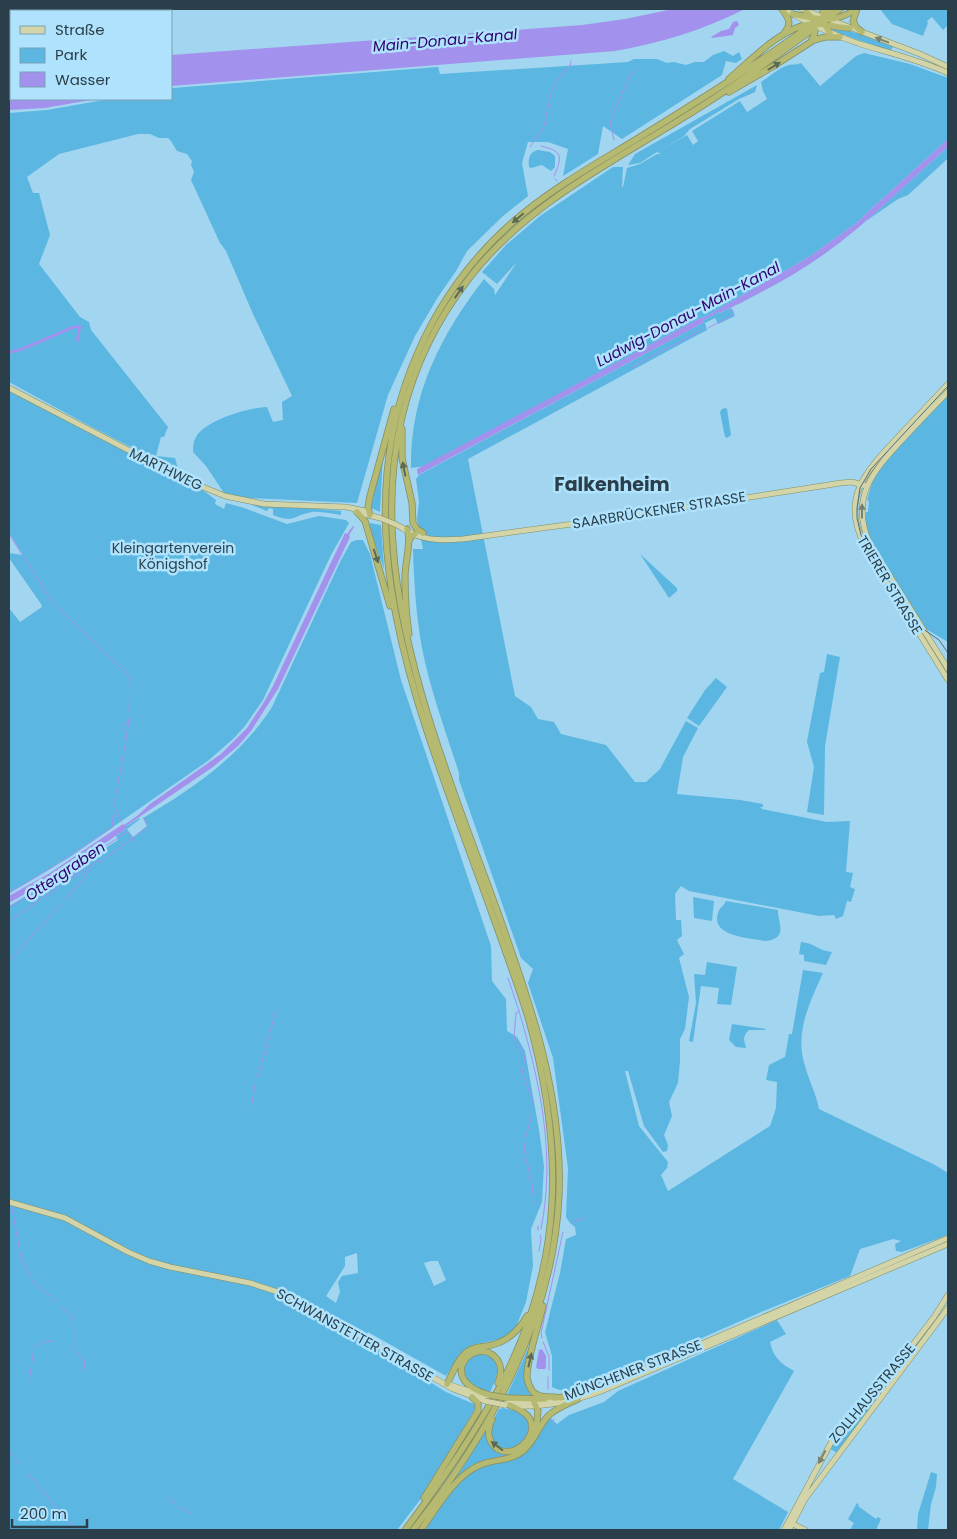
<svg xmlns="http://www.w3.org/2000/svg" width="957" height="1539" viewBox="0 0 957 1539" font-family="Poppins,sans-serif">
	<rect width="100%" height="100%" fill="#a2d5ef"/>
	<path fill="#5bb7e1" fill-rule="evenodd" d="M880 9H948V25L943 30 932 17 927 21 928 23 923 36 892 24Z
		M834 27 867 36 894 46 890 51 832 31Z
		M724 51 733 56 739 52 742 59 736 63 726 61 722 75 622 139 603 126 598 154 563 176 568 149 548 142H528L522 163 528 196 503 216 467 251 456 271 438 297 415 336 388 395 357 503 246 498 224 493 206 466 193 452C193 447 193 442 196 437 206 420 248 408 267 407L273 422 283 420 282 402 292 396 253 314 226 251 220 243 191 180 194 172 191 165 192 161 187 154 177 151 171 141 168 138H159L150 134H138L59 154 27 177 33 193H39L50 235 39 264 80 317 89 322 91 330 168 427 164 437H161L156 456 175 458 179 472 88 425 9 382V113L47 110 110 99H171V88H173L438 67 440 74 628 62 634 59H657L667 63 674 62 686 65 695 62H704L713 55Z
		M864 53 910 64 948 78V139L871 209 859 221 809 257 703 318 702 317 425 466 411 468C410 395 440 336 484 279L494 289 495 295 517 262 497 284 482 272 506 245 540 216 613 167H623L622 187H623L627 168 640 164 657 154H661L657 152 640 163 628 165 635 154 757 85 755 92 739 99 690 129 684 136 664 148 687 135 693 145 698 141 692 131 740 101 747 112 767 99 763 91 761 82C769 77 780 67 789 65 794 64 797 65 801 63L820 86 856 56Z
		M948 147V158L943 163 908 195 898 199 866 221Z
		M538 150 550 152 555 156V167L551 171 542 165 531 168 529 167C528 159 529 152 538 150Z
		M731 308 735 316 718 324 715 318 705 323 707 330 690 339 468 459 515 696 531 707 538 719 554 722 561 734 606 745 635 782H646L660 769 686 721 698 728 683 757 677 794 740 800 763 804V807H760L762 809 827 822 850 821 846 872 853 873 850 887 855 889 851 902 847 901 843 916 836 919 834 915 819 916 689 891 681 886 675 894 676 920H681L682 936 677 940 684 954 679 958 689 997 685 1029 680 1039V1061L678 1083 669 1102 672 1116 664 1135 668 1145 667 1151 663 1152 644 1126 628 1071H625L639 1126 668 1162 667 1168 661 1175 668 1191 770 1126 776 1108 777 1082 766 1080 769 1065 785 1057 789 1034H792L803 970 823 973C810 1002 794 1033 805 1066 809 1081 816 1093 819 1109L935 1165 948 1173V1235L902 1252 896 1251 895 1244 901 1241 893 1239 860 1249 850 1276 766 1310 601 1382C585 1388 568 1396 552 1387V1356L545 1332 560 1273 566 1239 576 1235 575 1227 570 1223 566 1217 568 1168 553 1058 528 983 533 969 521 958 459 780V773C446 732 430 690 422 648 416 615 414 582 413 549H423L417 519 419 502 416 479 419 475 703 323 704 320 719 312 720 313Z
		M9 389 204 491 216 500 215 504 224 509 226 503 244 508 287 524 319 516 346 520 349 523 331 555 263 700 245 726 233 739 209 760 70 857 9 893V608L20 622 42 607 41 604 9 558V553L23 555 9 533Z
		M948 394V642L926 629 869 538 865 523 866 512H868L869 501 867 500 872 483 880 467Z
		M726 408 727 409 731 435 727 438 725 437 720 412 722 409Z
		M383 453 380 512 371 508Z
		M252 503 341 511V515C332 514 321 511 312 512 293 515 295 524 273 515V509L269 508 267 511 252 505Z
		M370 523 381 525 384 569 369 526Z
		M357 540H363L370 554 401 680 491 946 492 981 506 999 507 1031 517 1037 525 1051 539 1130 544 1166 542 1202 531 1229 533 1266 526 1302 516 1327 511 1334 501 1339 472 1345 460 1354 446 1376 368 1332 364 1341 446 1392 476 1405 475 1409 423 1496 397 1530H9V906L78 866 118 840 116 836 126 829 125 827 139 818 140 819 127 829 133 837 147 826 143 818C192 789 241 756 272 707L341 560 351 542ZM357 1253 358 1273 342 1276 338 1282 340 1292 336 1303 326 1296 345 1266V1257ZM431 1261H438L446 1280 434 1286 424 1263Z
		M640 554 677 588V591L669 598Z
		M827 654 840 657 825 746 824 815 807 812 814 767 807 742 808 736 820 673 824 672Z
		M716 678 727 687 699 726 687 718 705 690Z
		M693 897 714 901 712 921 694 918Z
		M726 901 778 910C777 922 790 938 765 941 751 938 710 937 718 913 719 908 724 906 726 901Z
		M801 942C814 943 819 951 832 952L826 965 804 961V955L799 954Z
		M707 962 737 967 731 1005 717 1004 719 988 701 986 693 1042 689 1041 696 1003 694 974 705 975Z
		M732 1024 766 1029 765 1030H749C742 1037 744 1040 746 1048L736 1047 729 1040Z
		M777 1320 786 1334 770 1342C773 1357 781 1364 794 1371L733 1479 788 1512 779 1530H423L455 1486 466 1475 480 1466 516 1457 549 1417 557 1424 569 1415 604 1402 618 1391Z
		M925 1332 926 1334 837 1453 829 1448 832 1440Z
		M532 1340 525 1373 537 1396 507 1395Z
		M475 1354C503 1354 500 1373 490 1392 475 1388 462 1382 465 1364Z
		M503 1408C513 1410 525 1412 528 1423 537 1455 469 1463 499 1409Z
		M486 1430 491 1446 514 1453 472 1465 455 1479Z
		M931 1472 937 1474 936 1487 931 1504 928 1530H917L918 1514Z
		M857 1503 859 1505 858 1506 876 1519 878 1517 881 1519 876 1530H850L854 1523 848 1519Z"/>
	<path fill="#a292ee" d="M673 9H745C703 30 661 43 615 51L171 86V55L582 25 625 19Z
		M737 21 739 25 735 28 733 35 712 38 711 37 721 31 729 29 733 22Z
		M9 76H11V99H96L45 108 9 110Z
		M948 139V147C907 183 868 223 823 255 792 277 755 296 720 313L719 312 704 320 703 323 418 475 417 469 702 317 703 318 809 257 859 221 871 209Z
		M80 325 81 326 79 342 76 340 78 329 75 328 24 350 9 354V351L21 348 72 326Z
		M353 526 354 527 349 535 350 537 278 689 251 731 238 746 213 767 126 826V829L53 878 9 903V896L50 873 123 824 124 825 137 816 150 804 221 754 247 728 264 702 273 686 334 556 345 533 347 534Z
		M542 1349 546 1356V1367L545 1369H538L536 1367 539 1350Z"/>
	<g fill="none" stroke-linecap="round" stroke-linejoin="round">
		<path stroke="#a292ee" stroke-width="1" d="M614 140 610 122 629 77 636 68
			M541 146C564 151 562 158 554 176
			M530 147 544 126 552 89 561 75 570 67 571 61
			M555 179 557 181
			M708 328 734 314 732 309
			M631 368 701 330
			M9 534 53 603 130 677 129 712
			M127 735 129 719
			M121 822 115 807V799L127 735 123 727 129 719 130 716
			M127 832 134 842
			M59 882 76 874
			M9 893 48 870 113 827 112 818 116 813
			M65 900 83 880 90 869
			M9 907 55 880 127 832
			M9 921 97 861 100 862 148 827 144 818
			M9 961 62 903
			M508 978 519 1011 516 1013 514 1038 525 1058 522 1073 532 1098 531 1119 526 1136 524 1150 532 1184 534 1204
			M519 1011C540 1082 556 1155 541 1229
			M258 1077 276 1010
			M251 1108 255 1085
			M12 1208 21 1258 32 1280 49 1296
			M573 1222 584 1218
			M538 1230V1226
			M539 1251 541 1239 540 1235
			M52 1299 55 1301
			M61 1306 73 1318 74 1337
			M542 1338 541 1333 563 1232
			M74 1341 73 1349 84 1360 85 1370
			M45 1342 53 1341
			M543 1342 549 1356V1370
			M41 1343 44 1342
			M35 1347 39 1344
			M548 1377V1389
			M29 1383 34 1347
			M552 1422 554 1419
			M9 1451 14 1456
			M15 1459 19 1463
			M28 1474 71 1525 78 1530
			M167 1497 175 1504
			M180 1507 191 1514"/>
		<g stroke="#858e62" stroke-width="6">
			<path id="major" d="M783 9C808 23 833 35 860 44 890 53 920 60 948 73
				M802 9 920 54 948 67
				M948 384C931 402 915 419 898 437 865 472 839 499 866 548L948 680
				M9 388 159 466 198 485 225 496 264 504 346 507 365 511 370 515
				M948 392C933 407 918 423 903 439 873 471 849 498 870 544L948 669
				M356 512 380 518
				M395 524C401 527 407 531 413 534 429 541 446 540 463 539L609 519 841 483 852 482 866 486
				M9 1202 65 1218 128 1252 149 1261 170 1267 250 1283 284 1294 318 1311 453 1389 485 1401
				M450 1385 488 1397
				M568 1397 622 1378 948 1238
				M506 1401 529 1402 558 1399
				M513 1406C543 1408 571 1402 599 1392L948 1244
				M791 1523 805 1530
				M784 1530 833 1439 878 1390 934 1317 948 1295
				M789 1530 805 1499 948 1308"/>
		</g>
		<g stroke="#858e62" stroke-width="7">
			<path id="highway" d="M782 9C787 17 793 22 785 32
				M823 9V22L830 33
				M857 9 853 21 856 27 862 32
				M806 11C815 20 819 29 811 41
				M792 14C820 19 830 25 857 9
				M826 14 832 9
				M830 16 840 9
				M729 79C751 60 783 26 812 24 825 23 837 28 850 28
				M729 92 772 67 814 40 825 37H840
				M402 429V458L412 503 413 523 417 529 423 533
				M357 512 365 521 390 606
				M370 515 368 507 370 496 394 409
				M407 529C412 540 405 563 405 576 405 596 406 615 409 634
				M409 541 411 537 415 534
				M543 1306C539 1324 526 1362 527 1378 528 1383 530 1388 533 1392 540 1398 548 1397 555 1397
				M447 1384C453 1373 457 1359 468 1351 474 1347 481 1347 487 1346 506 1343 518 1332 527 1316
				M489 1395C434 1379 474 1336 495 1357 503 1365 501 1374 498 1383
				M507 1398 545 1399
				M554 1398 572 1396
				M534 1402 538 1411 536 1431
				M492 1419C488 1427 487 1434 491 1442 508 1470 550 1430 523 1412 519 1409 514 1407 509 1405
				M424 1498 478 1411V1403L472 1397
				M405 1530C439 1485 472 1438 499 1388 564 1266 565 1148 528 1017 505 946 478 876 453 806 402 665 354 516 411 369 433 312 468 261 514 221 551 189 594 165 635 140 694 104 752 68 808 27
				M413 1530C489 1434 553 1321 559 1196 563 1097 531 1005 498 913 424 709 316 474 470 277 524 208 601 168 673 124 721 95 767 63 812 30
				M421 1530C436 1509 455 1475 480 1465 494 1459 511 1461 523 1451 535 1441 538 1427 548 1416 556 1408 568 1404 578 1399"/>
		</g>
		<use href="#major" stroke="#d3d5a9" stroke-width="5"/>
		<use href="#highway" stroke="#b6b970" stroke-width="5.5"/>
		<path stroke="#4f6d7c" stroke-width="1" d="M948 386 871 469 860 488 857 508V518L861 535 878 564 916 624 939 640 948 653"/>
		<g stroke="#858e62" stroke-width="6" stroke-linecap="butt">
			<path id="major-bridge" d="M380 518 395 524
				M485 1401 505 1405"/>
		</g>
		<g stroke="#858e62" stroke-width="7" stroke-linecap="butt">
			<path id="highway-bridge" d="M489 1395 507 1398"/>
		</g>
		<use href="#major-bridge" stroke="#d3d5a9" stroke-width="5"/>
		<use href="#highway-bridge" stroke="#b6b970" stroke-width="5.5"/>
	</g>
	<defs><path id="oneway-solid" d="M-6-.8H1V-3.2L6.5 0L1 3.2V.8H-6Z" transform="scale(1.25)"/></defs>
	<g fill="#768274">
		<use href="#oneway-solid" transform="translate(882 40) rotate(-160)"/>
		<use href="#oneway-solid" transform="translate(862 511) rotate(-90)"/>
		<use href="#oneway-solid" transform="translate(822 1457) rotate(118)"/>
	</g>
	<g fill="#5b6a57">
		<use href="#oneway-solid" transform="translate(774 66) rotate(-32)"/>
		<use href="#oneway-solid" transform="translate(518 218) rotate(140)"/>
		<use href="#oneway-solid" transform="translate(459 292) rotate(-55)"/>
		<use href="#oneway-solid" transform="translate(404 469) rotate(-101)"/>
		<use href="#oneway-solid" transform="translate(376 556) rotate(72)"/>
		<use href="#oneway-solid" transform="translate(530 1360) rotate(-77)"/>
		<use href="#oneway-solid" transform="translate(497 1446) rotate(-143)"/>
	</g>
	<g text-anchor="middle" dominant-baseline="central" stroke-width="5" stroke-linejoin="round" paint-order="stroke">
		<g font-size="14" fill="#2a3f49" stroke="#afe2fc">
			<text transform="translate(166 469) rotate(26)">MARTHWEG</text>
			<text transform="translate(659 510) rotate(-9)">SAARBRÜCKENER STRASSE</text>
			<text transform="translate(890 585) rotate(59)">TRIERER STRASSE</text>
			<text transform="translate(355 1335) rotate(29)">SCHWANSTETTER STRASSE</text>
			<text transform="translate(633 1370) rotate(-21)">MÜNCHENER STRASSE</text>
			<text transform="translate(872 1393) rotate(-50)">ZOLLHAUSSTRASSE</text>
		</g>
		<g font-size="14" fill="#2a4451" stroke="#afe2fc">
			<text x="173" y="548">Kleingartenverein<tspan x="173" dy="16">Königshof</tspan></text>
		</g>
		<g font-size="15" font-style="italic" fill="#2f016e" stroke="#afe2fc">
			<text transform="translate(445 40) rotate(-5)">Main-Donau-Kanal</text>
			<text transform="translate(688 314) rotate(-28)">Ludwig-Donau-Main-Kanal</text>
			<text transform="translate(65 871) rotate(-34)">Ottergraben</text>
		</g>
		<g font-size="19" font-weight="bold" fill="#2a3f49" stroke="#afe2fc">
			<text x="612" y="484">Falkenheim</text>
		</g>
	</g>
	<rect width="957" height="1539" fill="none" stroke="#2a3f49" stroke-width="20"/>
	<rect x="10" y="10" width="162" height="90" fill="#afe2fc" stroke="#7aa1b4"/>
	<rect x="20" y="26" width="25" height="8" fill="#d3d5a9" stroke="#7aa1b4"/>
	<text x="55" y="35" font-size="15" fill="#2a3f49">Straße</text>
	<rect x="20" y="48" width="25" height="15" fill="#5bb7e1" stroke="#7aa1b4"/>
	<text x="55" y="60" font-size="15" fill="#2a3f49">Park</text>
	<rect x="20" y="72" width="25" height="15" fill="#a292ee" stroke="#7aa1b4"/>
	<text x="55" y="85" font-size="15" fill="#2a3f49">Wasser</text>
	<path d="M12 1519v8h75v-8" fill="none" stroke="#2a3f49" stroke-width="2.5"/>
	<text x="20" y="1519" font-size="15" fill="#2a3f49" stroke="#afe2fc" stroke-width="4" paint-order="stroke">200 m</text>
</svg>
